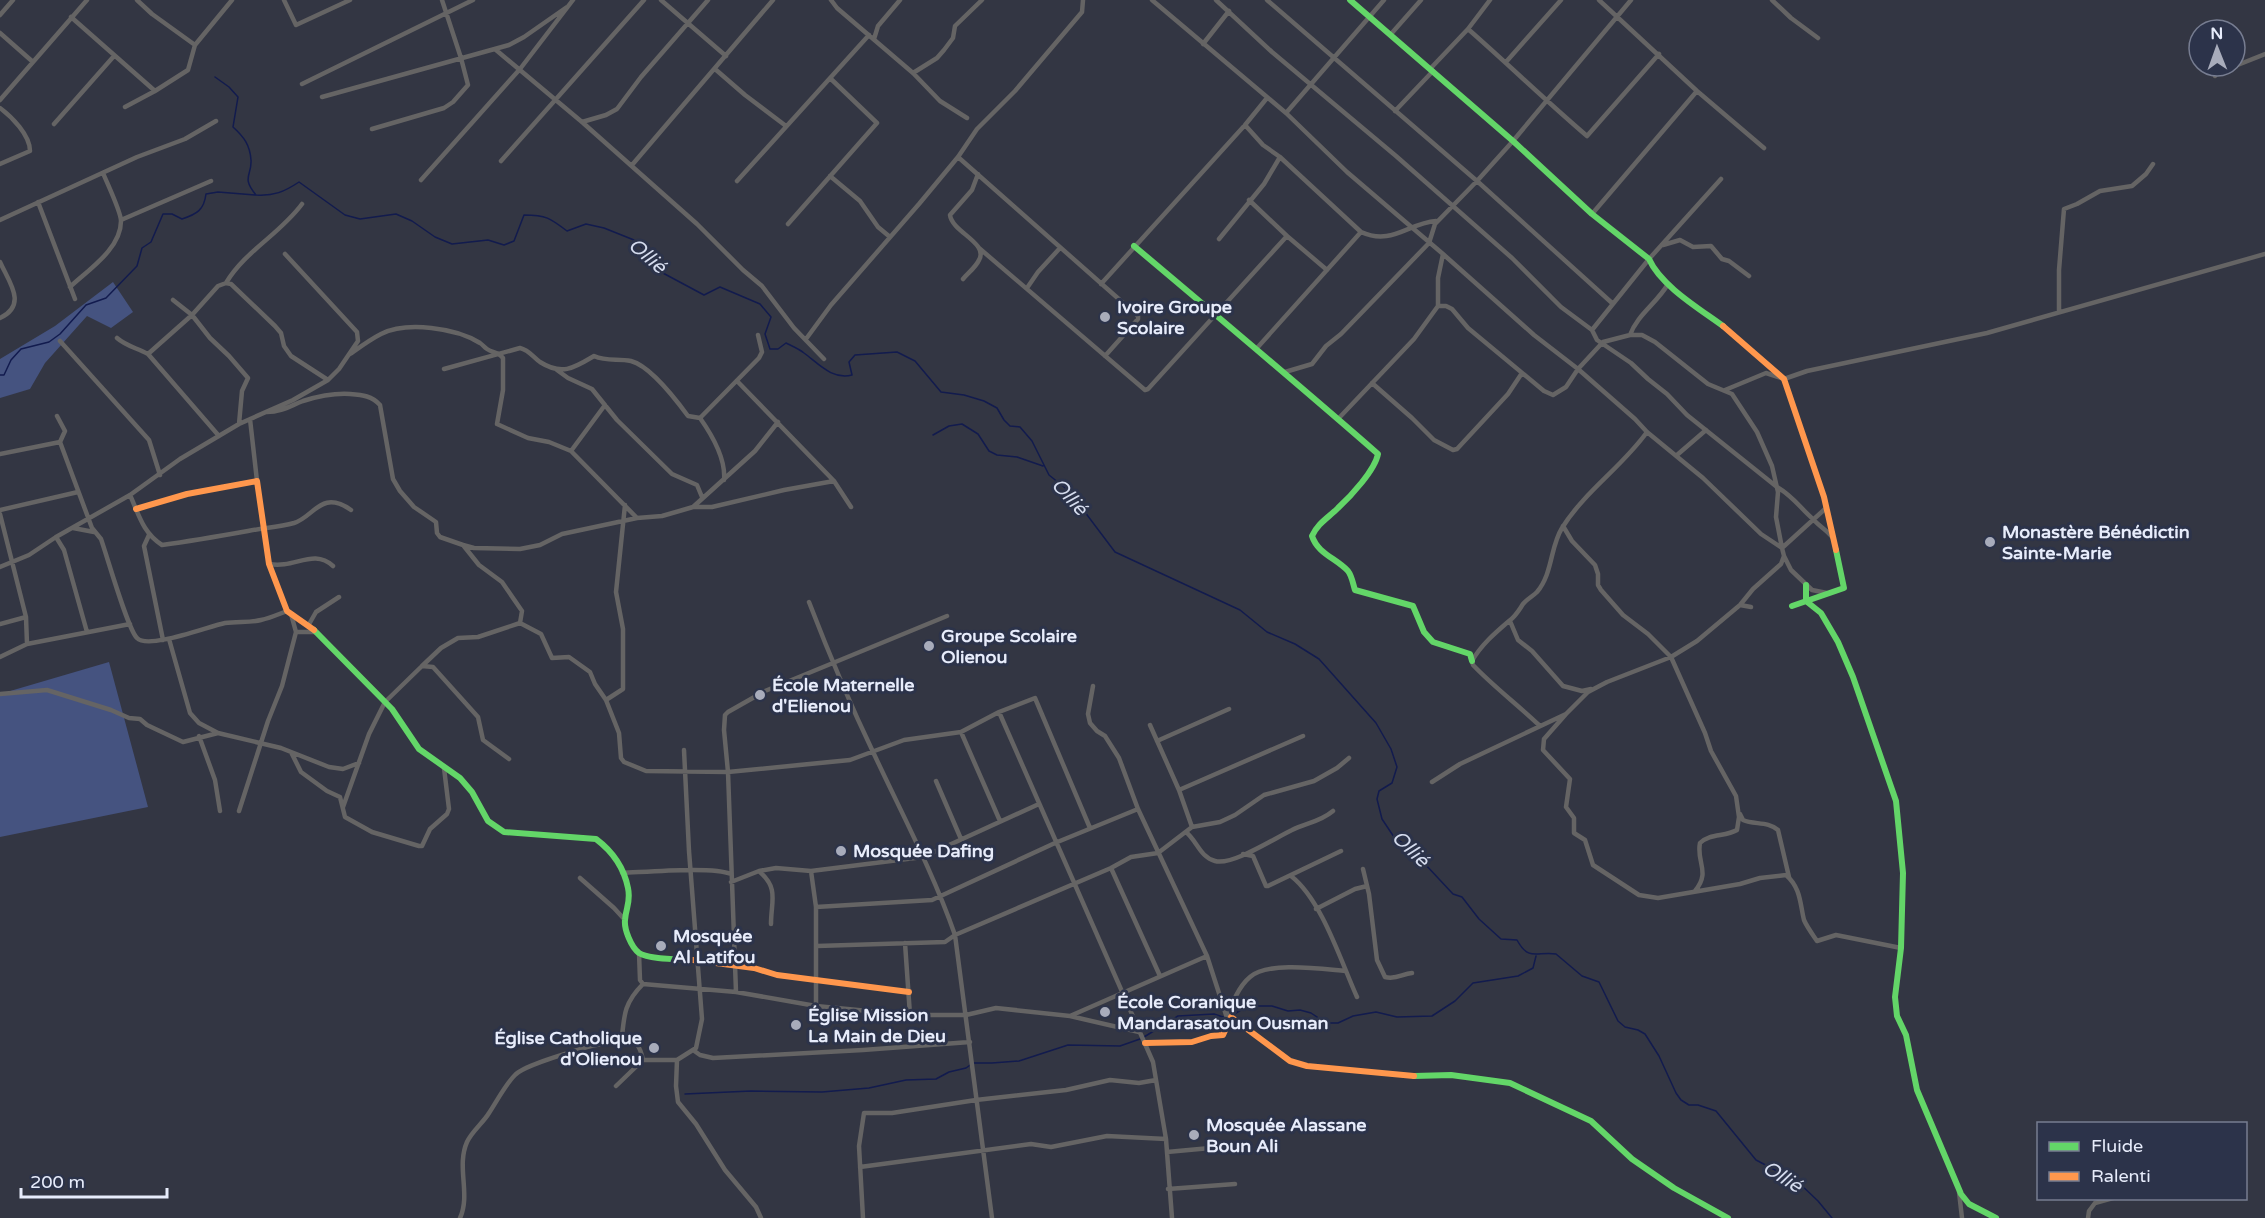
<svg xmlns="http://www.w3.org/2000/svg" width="2265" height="1218" viewBox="0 0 2265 1218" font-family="'Varela Round',sans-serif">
	<rect width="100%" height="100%" fill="#333643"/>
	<path fill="#455380" d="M113 282 133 312 111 328 87 316 45 363 30 389 0 398V359L55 326Z
		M109 662 148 807 0 837V694Z"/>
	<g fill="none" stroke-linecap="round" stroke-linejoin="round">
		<path stroke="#121b4e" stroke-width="1.5" d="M215 77 229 87 238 97 233 127C244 137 250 145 251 160 252 176 241 177 256 195 274 196 284 192 299 182L345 215 360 219 396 214 412 221 435 237 452 244 488 240 504 245 514 241 524 215C546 215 550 218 567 231L586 224 604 228 634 240 647 252 661 272 704 295 720 287 760 304 771 317 765 334 770 349H778L786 343C792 346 799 349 804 353 819 364 832 380 852 375L849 362 855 355 897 352 915 361 941 392 964 395 984 401 997 408 1004 420 1010 426 1020 427 1032 441 1049 475 1069 491 1115 552 1240 610 1267 632 1295 644 1319 659 1376 723 1391 749 1397 767 1392 783 1379 791 1377 799 1382 819 1394 837 1410 848 1453 894 1462 897 1479 919 1501 939 1517 940C1529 962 1537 951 1556 954L1582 976 1599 982 1618 1021 1625 1027 1638 1030 1645 1034 1659 1056 1676 1093 1681 1100 1689 1105H1698L1716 1111 1756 1160 1798 1182 1818 1201 1832 1218
			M0 375H4L11 360 21 349 49 342 60 334 86 305 106 298 137 266 142 248 151 242 163 214H172L182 219C197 214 204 210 206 194L218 192 255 195
			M933 435 949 426 962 424 978 434 989 451 997 455 1017 457 1043 466
			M1233 1015 1247 1006H1272L1288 1011 1300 1010 1311 1013 1326 1023H1338L1353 1016 1376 1012 1397 1017 1432 1016 1455 1001 1473 983 1518 976 1533 968 1536 956
			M1144 1037 1178 1016 1214 1014 1226 1018
			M685 1094 751 1091 822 1092 869 1088 906 1080 936 1079 949 1072 966 1068 973 1063H992L1019 1061 1068 1045 1120 1046 1140 1039"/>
		<path stroke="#656464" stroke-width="4.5" d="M137 0 152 14 195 45
			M284 0 296 25 350 0
			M661 0 726 56
			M831 0 837 8 913 73 940 101 967 118
			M1152 0 1286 113 1347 172 1443 254 1438 278V306L1414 339 1338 419
			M1216 0 1272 52 1396 156 1512 258 1561 307 1592 330 1597 340 1631 363 1648 379 1667 394 1687 415 1777 487C1794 497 1800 508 1814 520 1820 527 1827 530 1832 537
			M1267 0 1477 181 1612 303
			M1599 0 1697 91 1764 148
			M1772 0 1791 18 1818 38
			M0 15 13 0
			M71 17 155 91
			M1468 29C1508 64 1546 101 1587 136L1659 54
			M0 33 33 62
			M1391 34 1421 0
			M874 39 878 26 900 0
			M1203 44 1229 11
			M496 50 582 122 697 224 743 270 762 286 794 328 824 359
			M1506 62 1561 0
			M2235 66 2265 54
			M715 69 745 95 786 126
			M1430 69 1468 29 1490 0
			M913 73 937 58 944 50 953 38 955 26 982 0
			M2215 76 2217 72 2234 66
			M302 84 473 0
			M322 97 509 45 524 37 567 7
			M0 100 87 0
			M125 107 155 91 188 70 195 45 232 0
			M0 108C12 117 30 135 30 151L0 164
			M1395 111 1433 71
			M1286 113 1384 0
			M582 122 606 115 617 109 641 77 708 0
			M54 124 114 56
			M372 129 444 108 453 102 468 85 461 58 442 0
			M958 157 1138 316V319L1105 356
			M1280 157 1361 232C1392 246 1408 223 1436 221
			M501 161 644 0
			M632 165 773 0
			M830 176 860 201 878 227 890 237
			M421 180 520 69 573 0
			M737 181 869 35
			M1249 200 1287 236
			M38 202 75 299
			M1592 214 1697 91
			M0 220 137 157 185 139 216 121
			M121 220 211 181
			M788 224 877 123 831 79
			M1219 239 1264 184 1280 157 1263 145 1245 125
			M1663 245 1680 240 1693 247 1711 246 1722 259 1729 261 1749 276
			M979 248 1145 390 1148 389 1287 236 1327 270
			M1443 254 1534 335 1578 369 1635 419 1647 432 1703 478 1761 534 1782 548
			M0 262C9 282 28 305 0 318
			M963 279C968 273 976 267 979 260 989 243 952 232 950 215L972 190 978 174
			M226 283C245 251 280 234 302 204
			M1101 284 1245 125 1267 98
			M70 287C88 270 121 249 121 221 121 212 107 183 103 173
			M1027 288 1038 272 1060 248
			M173 300 192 315 210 338 229 356 248 378 242 391 239 424
			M1438 306H1446L1452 309 1468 328 1544 391 1553 395 1566 387 1578 369 1603 342 1630 335H1642L1655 342 1708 384 1732 394 1757 432 1772 466 1778 492 1776 517 1782 548
			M2059 312V270L2064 209 2077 204 2100 191 2132 186 2146 174 2153 164
			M1592 330 1649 259 1721 179
			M1630 335C1637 315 1657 303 1668 284
			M117 338C126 346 137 348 148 354L219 436
			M806 339 831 305 919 204 958 157 977 129 1015 91 1082 12 1083 0
			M60 341 149 440 160 475
			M1257 348 1361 232
			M148 354 192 315 218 286 226 283 231 284 275 326 281 333 284 346 291 356 328 380
			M350 354C360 347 371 339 381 334 407 321 456 328 480 343 483 345 484 347 487 349 493 353 498 352 503 358V390L497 424 528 438 549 442 571 451 637 518
			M444 369 520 348C529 350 533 357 540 362 562 376 574 368 594 356 607 362 618 358 631 361 650 366 677 401 688 416L700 418C712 435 726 459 724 480
			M557 370 568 378 592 389 617 420 672 474 697 485 702 497
			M1285 372 1312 364 1326 346 1341 334 1429 243 1435 224 1477 181 1513 141 1631 0
			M738 382 834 481 851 507
			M1372 383 1412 418 1434 440 1453 450 1457 449 1508 394 1522 373
			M1725 390 1766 373 1784 379 1807 371 1987 333 2265 254
			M267 412C281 412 290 406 303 401 319 396 334 393 350 394 363 395 372 396 380 405L393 479 400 491 414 507 436 522 437 533 440 537 463 545 479 565 502 582 522 611 520 623
			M57 416 65 431 60 442 92 528 101 539C107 556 128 630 137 638 148 650 209 626 225 623 237 621 250 623 261 620 270 618 279 614 287 611
			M700 418 759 358 762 352 758 335
			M250 419 257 481
			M571 451 605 405
			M0 454 60 442
			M1677 455 1706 430
			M130 495C139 515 143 533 162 545 191 541 220 536 248 531 263 528 279 527 294 523 314 517 321 489 351 510
			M693 507H712L784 490 834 481
			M0 510 78 492
			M0 514 26 617 27 644
			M1563 526 1572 541 1595 565 1598 574V585L1601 590 1623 615 1648 634 1671 657 1705 733 1711 751 1736 796 1739 817 1737 830C1725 837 1710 833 1700 843 1696 862 1711 872 1695 891
			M73 528 94 532
			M149 535 144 546 163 640
			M56 537 64 550 87 632
			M463 545 474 548 520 549 540 545 562 534 637 518 662 516 693 507 755 451 778 422
			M1784 556 1791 570 1812 590 1827 593
			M269 564C295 569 313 548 333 566
			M0 567 29 555 56 537 130 495 180 459 239 424 293 400 328 380 339 369 358 341 357 332 285 254
			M809 602C829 654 850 704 874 754 902 814 933 872 955 935L992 1218
			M1740 605 1751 607
			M1510 621 1518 640 1532 651 1563 686 1582 691 1591 689
			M0 624 26 617
			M308 626 316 612 339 597
			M296 632H316
			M169 639 190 713 199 723 218 733 281 748 329 767 343 769 359 763
			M0 657 27 644 130 624
			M422 666 441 648 458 638 478 637 520 623 541 634 552 658 569 657 590 672 595 684 606 700 619 733 621 758 624 762 646 771 728 772 850 760 904 740 961 732 999 712 1035 698 1090 828
			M1093 686 1088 714 1090 723 1097 731 1105 736 1119 758 1138 809 1207 956 1227 1018 1231 1017
			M0 694 47 690 111 710 129 718 140 719 147 725 183 742 218 733
			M606 700 623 689V629L616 592 625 505
			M999 712 1153 1062 1166 1139 1172 1218
			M1566 714 1544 739 1543 750 1570 779 1566 807 1574 818V833L1585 840 1593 865 1639 895 1658 898 1740 884 1760 878 1786 875C1801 888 1800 904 1804 920 1807 927 1813 935 1817 941L1836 935 1901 948
			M1150 725 1179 790 1192 827
			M1540 726C1518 705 1494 687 1473 665L1472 661C1481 645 1495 633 1509 621 1516 616 1519 610 1523 604 1527 599 1533 596 1537 592 1553 573 1550 547 1562 528 1585 491 1622 467 1647 432
			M961 732 1000 821
			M199 736 215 780 220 811
			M1157 741 1229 709
			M684 750 689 851 702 1019 696 1048 677 1060 676 1086 678 1102 696 1124 725 1170 756 1207 761 1218
			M291 752 301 772 327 791 340 797 345 817 372 832 419 846H422L430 829 447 814 449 809 444 768
			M936 781 961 839
			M1432 782 1460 764 1566 714 1588 692 1607 682 1671 657 1697 641 1740 605 1753 589 1781 564 1784 556 1782 548 1826 508
			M1179 790 1303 736
			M343 807 369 734 385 702 422 666 433 667 478 717 483 740 509 759
			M239 811 268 721 282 686 296 632 291 614
			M1740 814 1743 820C1754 825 1768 821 1778 830L1789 877
			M1186 832C1197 841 1200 857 1215 861 1232 866 1275 838 1292 830 1306 823 1320 822 1333 811
			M1243 854 1253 856 1266 886H1268L1341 851
			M1111 868 1160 976
			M1363 869 1369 894 1377 960 1385 977C1396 980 1402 974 1412 973
			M811 871 816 907V1006
			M760 872C779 889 771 901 771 924
			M622 873C646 872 713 866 731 874
			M1291 876C1322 900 1341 962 1357 997
			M580 878 614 908 625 920
			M731 882 759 871 776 868 811 871 923 857 1039 804
			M816 907 932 900 1055 843 1138 809
			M1316 909 1355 889 1367 886
			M905 943 910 1015
			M817 946 945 942 955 935 1111 868 1131 857 1158 853 1192 827 1220 822 1235 815 1264 795 1314 781 1337 768 1349 758
			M639 953 640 980 643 984
			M736 992 728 772 724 730 725 715 728 712 765 691 947 616
			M1070 1016 1207 956
			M1227 1018C1232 1004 1238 987 1250 977 1268 961 1322 969 1345 971
			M622 1035C636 1041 640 1045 643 1060
			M693 1050 700 1055 713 1058 863 1050 970 1042
			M616 1086 643 1060H677
			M1167 1152 1232 1146
			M860 1167 1031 1144 1051 1147 1107 1136 1166 1139
			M1168 1189 1235 1184
			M1959 1192 1962 1218
			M460 1218C471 1194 456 1167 467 1142 472 1131 483 1123 489 1113 497 1101 505 1085 515 1075 524 1065 572 1052 587 1047 599 1044 610 1044 622 1037 624 1014 625 1002 643 984L736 992 816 1006 910 1015H966L996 1008 1070 1016 1139 1032
			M863 1218 859 1146 864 1113H892L976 1100 1066 1090 1110 1080 1139 1083 1156 1080
			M2088 1218 2089 1211 2095 1203 2113 1198"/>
		<path stroke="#63d668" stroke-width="6" d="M1350 0 1513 141 1592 214 1649 259C1661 286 1700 309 1723 326
			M1134 246C1216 315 1298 384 1378 454 1375 470 1351 496 1338 508 1328 518 1318 523 1312 536 1318 554 1336 558 1348 571 1352 576 1353 584 1355 590L1413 606 1424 632 1433 642 1470 654 1472 661
			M1806 585V601L1821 613 1838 642 1853 677 1896 801 1903 873 1901 948 1895 997 1897 1016 1906 1035 1917 1090 1961 1194 1969 1204 1996 1218
			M1792 606 1844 588 1836 550
			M314 630 392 709 419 749 460 778 472 792 488 821 504 832 596 839C612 851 624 868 628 888 631 902 626 907 625 920 624 929 631 947 639 953 650 960 680 959 693 960
			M1414 1076 1451 1075 1510 1083 1591 1121 1632 1159 1674 1188 1728 1218"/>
		<path stroke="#ff974d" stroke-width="6" d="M1723 326 1784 379 1824 497 1836 550
			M136 509 187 494 257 481 269 564 287 611 314 630
			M693 960 754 968 777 975 909 992
			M1145 1043 1192 1042 1211 1036 1223 1035 1231 1017 1290 1061 1307 1066 1414 1076"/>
	</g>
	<g fill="#a8acbb" stroke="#2c334a" stroke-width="2">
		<circle cx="1105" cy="317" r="6"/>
		<circle cx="1990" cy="542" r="6"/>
		<circle cx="929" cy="646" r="6"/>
		<circle cx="760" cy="695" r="6"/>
		<circle cx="841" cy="851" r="6"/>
		<circle cx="661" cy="946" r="6"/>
		<circle cx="1105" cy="1012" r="6"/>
		<circle cx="796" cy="1025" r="6"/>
		<circle cx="654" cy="1048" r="6"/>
		<circle cx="1194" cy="1135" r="6"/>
	</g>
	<g text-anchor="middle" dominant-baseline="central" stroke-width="6" stroke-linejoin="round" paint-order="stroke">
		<g font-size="18" font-weight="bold" fill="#e7ecfb" stroke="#2c334a" text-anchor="start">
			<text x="1117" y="307">Ivoire Groupe<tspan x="1117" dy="21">Scolaire</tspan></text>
			<text x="2002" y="532">Monastère Bénédictin<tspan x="2002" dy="21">Sainte-Marie</tspan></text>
			<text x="941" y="636">Groupe Scolaire<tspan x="941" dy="21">Olienou</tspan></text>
			<text x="772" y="685">École Maternelle<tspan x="772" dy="21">d'Elienou</tspan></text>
			<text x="853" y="851">Mosquée Dafing</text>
			<text x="673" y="936">Mosquée<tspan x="673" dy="21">Al Latifou</tspan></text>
			<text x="1117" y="1002">École Coranique<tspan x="1117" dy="21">Mandarasatoun Ousman</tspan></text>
			<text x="808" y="1015">Église Mission<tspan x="808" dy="21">La Main de Dieu</tspan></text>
			<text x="642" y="1038" text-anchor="end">Église Catholique<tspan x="642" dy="21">d'Olienou</tspan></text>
			<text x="1206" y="1125">Mosquée Alassane<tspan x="1206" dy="21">Boun Ali</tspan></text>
		</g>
		<g font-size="20" font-style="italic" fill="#d5dcee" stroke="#2c334a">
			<text transform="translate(647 256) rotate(41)">Ollié</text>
			<text transform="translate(1069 497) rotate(47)">Ollié</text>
			<text transform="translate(1410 849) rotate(44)">Ollié</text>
			<text transform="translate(1782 1177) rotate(32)">Ollié</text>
		</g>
	</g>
	<rect x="2037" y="1122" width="210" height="78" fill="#2c334a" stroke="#777d91" stroke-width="1.5"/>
	<rect x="2049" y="1142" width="30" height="9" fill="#63d668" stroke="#777d91" stroke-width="1.5"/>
	<text x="2091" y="1152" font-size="18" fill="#e7ecfb">Fluide</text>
	<rect x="2049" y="1172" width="30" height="9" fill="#ff974d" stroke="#777d91" stroke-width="1.5"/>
	<text x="2091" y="1182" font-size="18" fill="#e7ecfb">Ralenti</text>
	<g transform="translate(2217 48) rotate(359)"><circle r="28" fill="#2c334a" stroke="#777d91" stroke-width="1.5"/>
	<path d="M0-4.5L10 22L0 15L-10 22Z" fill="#a8acbb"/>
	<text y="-9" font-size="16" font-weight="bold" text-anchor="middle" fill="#e7ecfb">N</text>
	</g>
	<path d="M21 1188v9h146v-9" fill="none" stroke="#e7ecfb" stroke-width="3"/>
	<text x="30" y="1188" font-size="18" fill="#e7ecfb" stroke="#2c334a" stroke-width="4.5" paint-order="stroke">200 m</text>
</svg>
